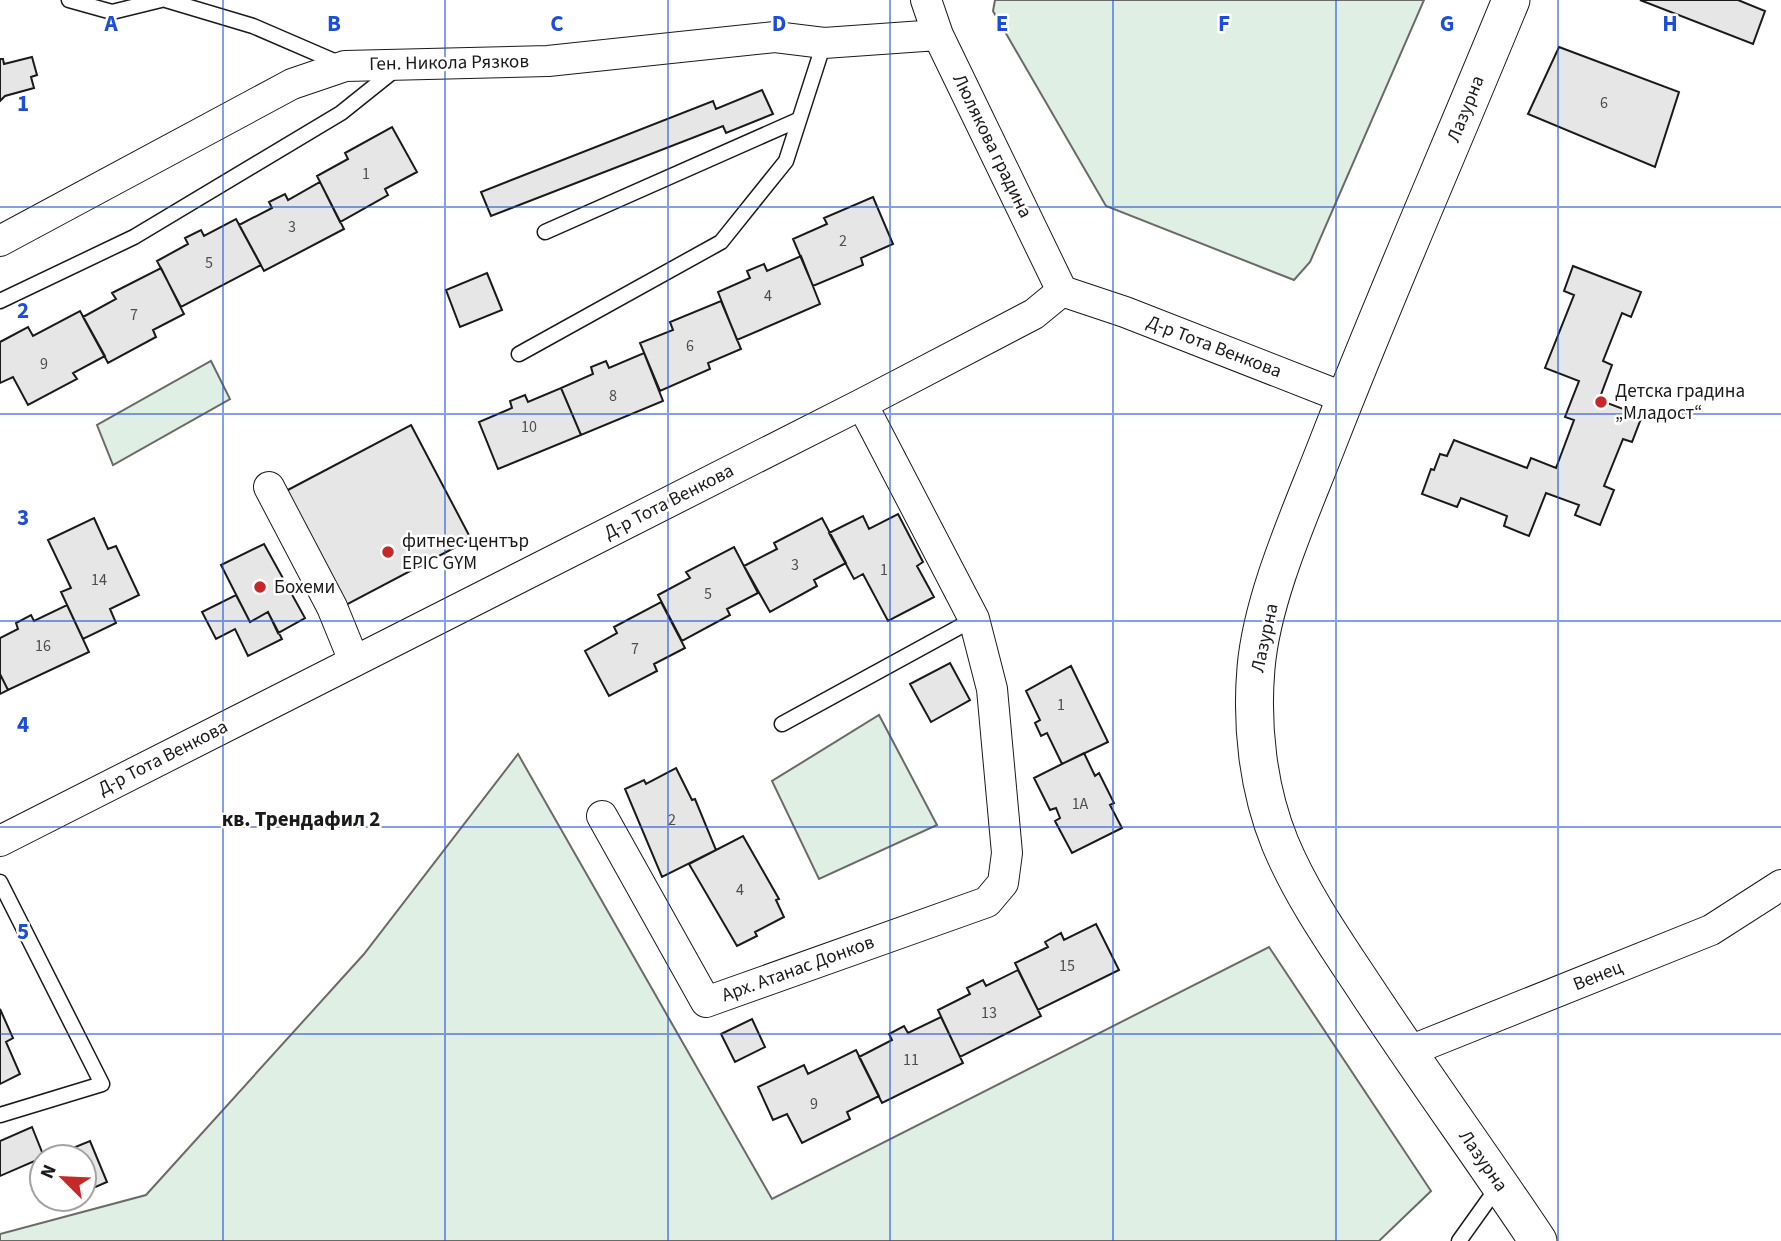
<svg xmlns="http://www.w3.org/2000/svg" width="1781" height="1241" viewBox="0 0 1781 1241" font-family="'Source Sans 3',sans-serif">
	<rect width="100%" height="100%" fill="#fff"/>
	<path fill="#e0efe3" stroke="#6a6a6a" stroke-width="2" d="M995 0H1424L1310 262 1294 280 1106 206 993 11Z
		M211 361 230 399 113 465 97 425Z
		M879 715 937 825 819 879 772 781Z
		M518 754 772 1199 1269 947 1431 1191 1379 1241H0V1234L146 1195 364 954Z"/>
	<path fill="#e6e6e6" stroke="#1a1a1a" stroke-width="2" d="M1640 0H1738L1765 11 1753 44Z
		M1559 47 1679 92 1655 167 1528 114Z
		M32 57 37 75 31 77 34 88 5 96 0 101V59H3L4 64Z
		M762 90 773 114 726 133 723 126 491 216 481 192 713 101 716 109Z
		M392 127 417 172 385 189 388 195 340 222 317 176 348 159 345 153Z
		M320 182 344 229 264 271 239 225 272 208 269 202 285 194 288 200Z
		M873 197 893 244 861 258 863 265 813 286 793 239 827 224 824 218Z
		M236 219 261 265 181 307 157 261 188 244 185 238 201 230 204 236Z
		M801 256 820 304 737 340 718 292 750 278 747 271 764 264 767 271Z
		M1573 266 1641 292 1631 317 1622 313 1603 361 1612 365 1599 400 1642 416 1632 442 1623 439 1604 486 1614 490 1600 525 1575 515 1579 505 1546 493 1529 536 1504 526 1507 516 1461 498 1457 507 1422 494 1431 469 1434 470 1440 454 1447 456 1454 440 1527 468 1531 458 1556 468 1574 420 1565 417 1579 381 1545 368 1574 295 1564 291Z
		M161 268 184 314 153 330 156 337 108 363 83 317 116 299 112 293Z
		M487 273 502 310 460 327 446 290Z
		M721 301 741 349 708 363 710 369 660 391 640 343 673 330 670 322Z
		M80 311 105 356 73 373 77 379 28 405 13 377 0 383V342L28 327 33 336Z
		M644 353 663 401 581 435 561 388 593 374 591 367 606 361 609 368Z
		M561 388 581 435 498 469 479 422 512 408 510 401 525 395 528 402Z
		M411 425 471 539 344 606 284 492Z
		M898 514 923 562 917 566 934 597 888 621 863 574 854 579 829 533 863 516 869 529Z
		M94 518 108 549 116 546 139 595 110 609 116 623 83 639 61 592 71 588 48 540Z
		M822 518 846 563 814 580 817 586 770 612 744 566 777 549 774 543Z
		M264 544 305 618 278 633 268 612 250 622 221 565Z
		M734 547 758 593 727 609 730 615 682 641 658 595 690 578 686 572Z
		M236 595 250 622 268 612 282 639 248 656 235 629 216 639 202 612Z
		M661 602 685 648 654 664 657 671 609 696 585 651 617 633 614 627Z
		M67 605 89 652 8 690 0 674V638L18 629 16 623 31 615 34 621Z
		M950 663 970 700 931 722 910 684Z
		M1071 666 1108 742 1062 764 1047 733 1041 736 1035 723 1040 720 1026 691Z
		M0 674 8 690 0 694Z
		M1084 753 1095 776 1099 773 1114 803 1110 805 1122 828 1072 853 1055 821 1060 818 1056 808 1050 810 1034 778Z
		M676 768 692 800 695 799 716 850 662 877 625 789 644 780 646 784Z
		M743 836 779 899 776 900 784 917 755 932 757 936 737 946 689 864Z
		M1096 924 1119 970 1038 1010 1015 963 1048 947 1045 942 1061 933 1064 940Z
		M1018 970 1041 1016 960 1057 938 1010 970 994 967 988 983 980 986 986Z
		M0 1009 13 1038 6 1042 20 1074 0 1084Z
		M941 1017 963 1063 882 1103 859 1057 892 1040 889 1034 904 1026 908 1033Z
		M752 1019 765 1047 735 1062 721 1034Z
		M856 1050 879 1096 847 1112 850 1119 802 1143 787 1114 773 1120 758 1087 804 1065 808 1074Z
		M32 1127 44 1157 0 1176V1141Z
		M90 1141 107 1182 84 1192V1157H59L58 1154Z"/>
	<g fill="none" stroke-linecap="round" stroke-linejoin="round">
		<g stroke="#1a1a1a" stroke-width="17">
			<path id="service" d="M69 0 112 12 161 0
				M166 0 253 26 341 64
				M545 232 798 120
				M0 301 134 237 341 113 396 69
				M519 354 721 242 786 161 824 43
				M782 724 974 619
				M0 882 102 1084 0 1115
				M1459 1241 1499 1185"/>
		</g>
		<g stroke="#1a1a1a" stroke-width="32">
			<path id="minor" d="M926 0 938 35 1062 291
				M0 241 292 84 345 66 548 61 775 37 824 43 938 35
				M1062 291 1125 312 1345 398
				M269 487 332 607 354 661
				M602 816 706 1002 987 902 1003 883 1007 853 992 689 974 619 862 404
				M0 841 862 404 1034 314 1062 291
				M1407 1052 1711 930 1781 885"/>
		</g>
		<g stroke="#1a1a1a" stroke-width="39">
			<path id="tertiary" d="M1511 0C1450 149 1385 296 1327 445 1301 512 1262 597 1256 668 1251 726 1258 789 1280 843 1302 896 1336 944 1367 991 1423 1076 1482 1157 1538 1241"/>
		</g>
		<use href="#service" stroke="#fff" stroke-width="14"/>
		<use href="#minor" stroke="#fff" stroke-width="30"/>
		<use href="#tertiary" stroke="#fff" stroke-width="37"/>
	</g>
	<path fill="none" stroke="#1d4ed8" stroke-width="2" stroke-opacity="0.55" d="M223 0V1241M445 0V1241M668 0V1241M890 0V1241M1113 0V1241M1336 0V1241M1558 0V1241M0 207H1781M0 414H1781M0 621H1781M0 827H1781M0 1034H1781"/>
	<g fill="#c62828" stroke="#fff" stroke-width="2.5">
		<circle cx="1601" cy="402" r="7"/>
		<circle cx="388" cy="552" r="7"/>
		<circle cx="260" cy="587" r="7"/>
	</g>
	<g text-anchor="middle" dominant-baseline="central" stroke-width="5" stroke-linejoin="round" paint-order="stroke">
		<g font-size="16" fill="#4d4d4d">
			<text x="1604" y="103">6</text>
			<text x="366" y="174">1</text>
			<text x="292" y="227">3</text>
			<text x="843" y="241">2</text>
			<text x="209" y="263">5</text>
			<text x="768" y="296">4</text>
			<text x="134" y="315">7</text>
			<text x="690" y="346">6</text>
			<text x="44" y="364">9</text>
			<text x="613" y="396">8</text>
			<text x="529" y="427">10</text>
			<text x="795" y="565">3</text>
			<text x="884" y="570">1</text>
			<text x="99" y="580">14</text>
			<text x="708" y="594">5</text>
			<text x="43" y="646">16</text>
			<text x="635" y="649">7</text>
			<text x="1061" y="705">1</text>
			<text x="1080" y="804">1А</text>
			<text x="672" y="820">2</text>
			<text x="740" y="890">4</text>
			<text x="1067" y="966">15</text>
			<text x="989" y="1013">13</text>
			<text x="911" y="1060">11</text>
			<text x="814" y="1104">9</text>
		</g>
		<g font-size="19" fill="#1a1a1a" stroke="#fff">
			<text transform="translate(449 63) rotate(-1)">Ген. Никола Рязков</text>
			<text transform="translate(1466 109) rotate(-68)">Лазурна</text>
			<text transform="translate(992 146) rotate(64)">Люлякова градина</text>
			<text transform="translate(1214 347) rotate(21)">Д-р Тота Венкова</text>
			<text transform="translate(669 502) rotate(-27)">Д-р Тота Венкова</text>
			<text transform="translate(1265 638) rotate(-78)">Лазурна</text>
			<text transform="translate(163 758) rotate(-27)">Д-р Тота Венкова</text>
			<text transform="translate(798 969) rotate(-20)">Арх. Атанас Донков</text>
			<text transform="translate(1598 976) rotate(-22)">Венец</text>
			<text transform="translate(1483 1161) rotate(55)">Лазурна</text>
		</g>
		<g font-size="19" fill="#1a1a1a" stroke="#fff" text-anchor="start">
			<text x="1615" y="391">Детска градина<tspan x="1615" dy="22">„Младост“</tspan></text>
			<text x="402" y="541">фитнес център<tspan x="402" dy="22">EPIC GYM</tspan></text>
			<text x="274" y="587">Бохеми</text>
		</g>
		<g font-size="21" font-weight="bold" fill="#1a1a1a" stroke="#fff">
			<text x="301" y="819">кв. Трендафил 2</text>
		</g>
	</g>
	<g font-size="23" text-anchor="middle" font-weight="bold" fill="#1d4ed8" stroke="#fff" stroke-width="5" stroke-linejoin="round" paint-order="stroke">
		<text x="111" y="31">A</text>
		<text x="334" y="31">B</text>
		<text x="557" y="31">C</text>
		<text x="779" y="31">D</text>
		<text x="1002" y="31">E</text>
		<text x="1224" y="31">F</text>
		<text x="1447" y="31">G</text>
		<text x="1670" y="31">H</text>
		<text x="23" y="111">1</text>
		<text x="23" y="318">2</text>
		<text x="23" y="525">3</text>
		<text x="23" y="732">4</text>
		<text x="23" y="939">5</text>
	</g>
	<g transform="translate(63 1178) rotate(294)"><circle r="33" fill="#ffffff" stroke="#a3a3a3" stroke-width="2"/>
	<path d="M0-5L12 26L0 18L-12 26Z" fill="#c62828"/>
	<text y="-10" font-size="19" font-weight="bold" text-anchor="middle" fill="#1a1a1a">N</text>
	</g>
</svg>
